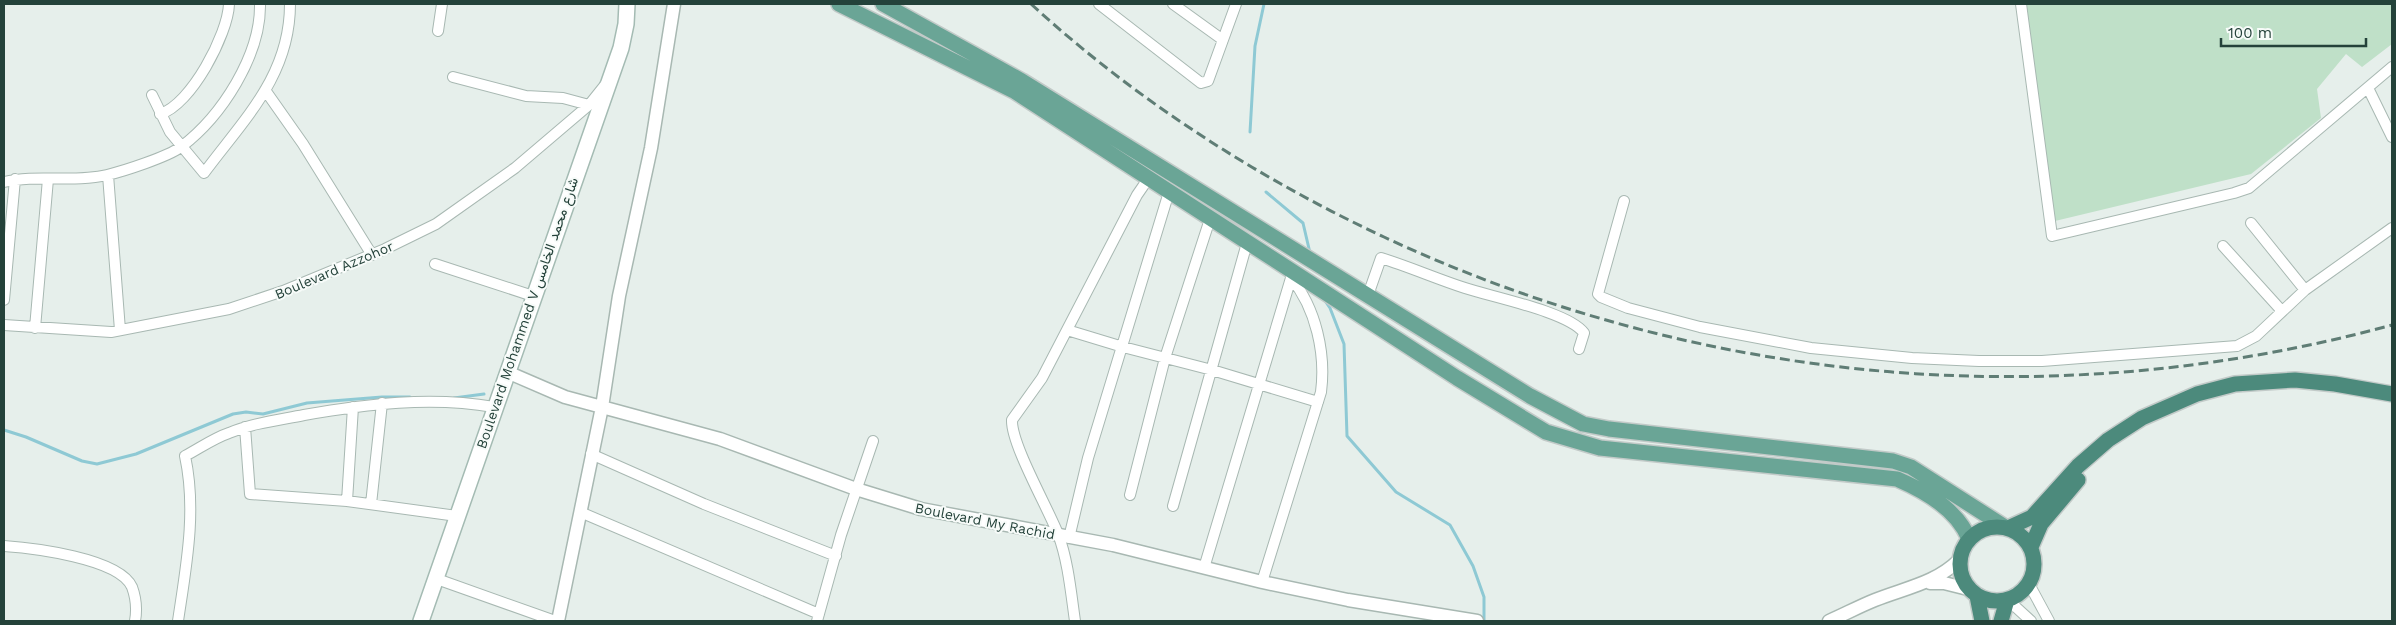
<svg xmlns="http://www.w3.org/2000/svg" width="2396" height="625" viewBox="0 0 2396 625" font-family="'Work Sans',Vazirmatn,sans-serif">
	<rect width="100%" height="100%" fill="#e6efeb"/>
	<path fill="#bfe0c8" d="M2026 4H2392V44L2362 67 2346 54 2317 89 2321 118 2251 174 2055 221Z"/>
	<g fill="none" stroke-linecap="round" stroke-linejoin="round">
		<path stroke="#8ec9d4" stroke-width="3" d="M1250 132 1255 46 1264 4
			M1266 192 1303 223 1310 253
			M1323 298 1330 308 1344 344 1347 436 1396 492 1450 525 1473 566 1484 597V621
			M454 398 484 394
			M4 430 26 437 82 461 97 464 136 454 233 414 246 412 263 414 307 403 382 397H410"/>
		<g stroke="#a8b8b2" stroke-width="12">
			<path id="minor" d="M1099 4 1201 83 1208 81 1236 4
				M1173 4 1223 40
				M2021 4 2052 236 2234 193 2249 188 2392 67
				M438 31 442 4
				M453 77 526 96 563 98 589 105
				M2368 88 2392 137
				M265 90 303 144 372 255
				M152 95 170 132 204 173C244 119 290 76 290 4
				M160 114C191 105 228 34 229 4
				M108 175 120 330
				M4 182C37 174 73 183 107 175 124 171 167 157 181 147 222 116 261 55 260 4
				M1624 201 1598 294 1601 297 1628 308 1700 327 1811 348 1912 358 1979 361H2042L2237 346 2256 336 2305 290 2392 228
				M2251 223 2305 290
				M2223 246 2281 310
				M435 264 533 296
				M1368 295 1381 258C1410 267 1437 279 1465 288 1492 297 1569 312 1584 333L1579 349
				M4 300 15 179
				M4 325 111 332 229 309 283 291 385 249 436 224 515 168 589 105 605 85
				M35 328 48 179
				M1067 330 1123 347 1212 370 1318 402
				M245 427 250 494 347 501 457 516
				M591 454 704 504 836 556
				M1130 495 1165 358 1210 219
				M347 501 353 407
				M371 504 382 403
				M1173 506 1247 243
				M580 512 819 614
				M1069 538 1088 458 1169 192
				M4 546C32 548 119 558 132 587 136 598 137 610 135 621
				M1204 568 1291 278 1293 274
				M434 578 555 621
				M1262 582 1321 392C1326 354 1316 308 1291 278
				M2029 584 2049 621
				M2008 600 2031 621
				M178 621C186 567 197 511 185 456 200 448 214 438 229 433 253 423 279 420 304 415 367 404 430 396 494 407
				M817 621 841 535 873 441
				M1075 621C1071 593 1068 560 1058 534 1048 508 1011 444 1012 420L1042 378 1137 195 1148 179"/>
		</g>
		<g stroke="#a8b8b2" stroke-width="15">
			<path id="tertiary" d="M507 372 565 397 720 439 856 489 921 509 1113 545 1262 582 1348 600 1477 621
				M1930 583H1944L1968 589
				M558 621 602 407 619 296 651 148 674 4
				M1829 621C1845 614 1860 606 1875 600 1905 588 1936 583 1959 560"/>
		</g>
		<g stroke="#a4bbb3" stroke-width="18">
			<path id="secondary" d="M421 621 621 48 626 24 627 4"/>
		</g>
		<g stroke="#c2cac8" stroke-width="18">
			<path id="primary" d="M839 4 1014 91 1457 378 1546 432 1600 448 1897 479C1925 491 1957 509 1969 539
				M883 4 1022 81 1530 396 1583 424 1609 429 1893 461 1911 467 2005 527"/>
		</g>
		<g stroke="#c2cac8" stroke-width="18">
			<path id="trunk" d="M1960 564a37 37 0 1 1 74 0a37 37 0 1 1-74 0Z
				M2008 528 2032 517 2078 466 2108 440 2142 418 2197 394 2235 384 2295 380 2335 384 2392 394
				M2031 547 2041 524 2078 480
				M1977 596 1982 621
				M2001 621 2007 600"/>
		</g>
		<use href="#minor" stroke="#fff" stroke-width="10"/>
		<use href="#tertiary" stroke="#fff" stroke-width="12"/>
		<use href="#secondary" stroke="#fff" stroke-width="15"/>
		<use href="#primary" stroke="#6aa596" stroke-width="15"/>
		<use href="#trunk" stroke="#4c8a7c" stroke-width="15"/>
		<path stroke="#5f7d75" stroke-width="3" stroke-dasharray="10 5" stroke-linecap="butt" d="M1031 4C1136 100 1256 177 1384 237 1701 385 2055 417 2392 325"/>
	</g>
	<g text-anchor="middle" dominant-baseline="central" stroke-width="4" stroke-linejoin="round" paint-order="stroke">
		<g font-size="14" fill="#24423a" stroke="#f7fbf9">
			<text transform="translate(334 270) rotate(-23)">Boulevard Azzohor</text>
			<text transform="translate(527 313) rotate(-71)">Boulevard Mohammed V شارع محمد الخامس</text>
			<text transform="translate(985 521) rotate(11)">Boulevard My Rachid</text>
		</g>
	</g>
	<rect width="2396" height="625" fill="none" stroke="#24423a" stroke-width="10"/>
	<path d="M2221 38v8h145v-8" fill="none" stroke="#24423a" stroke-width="2.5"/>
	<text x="2228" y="38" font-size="15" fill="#24423a" stroke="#f7fbf9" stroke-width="4" paint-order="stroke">100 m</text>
</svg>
